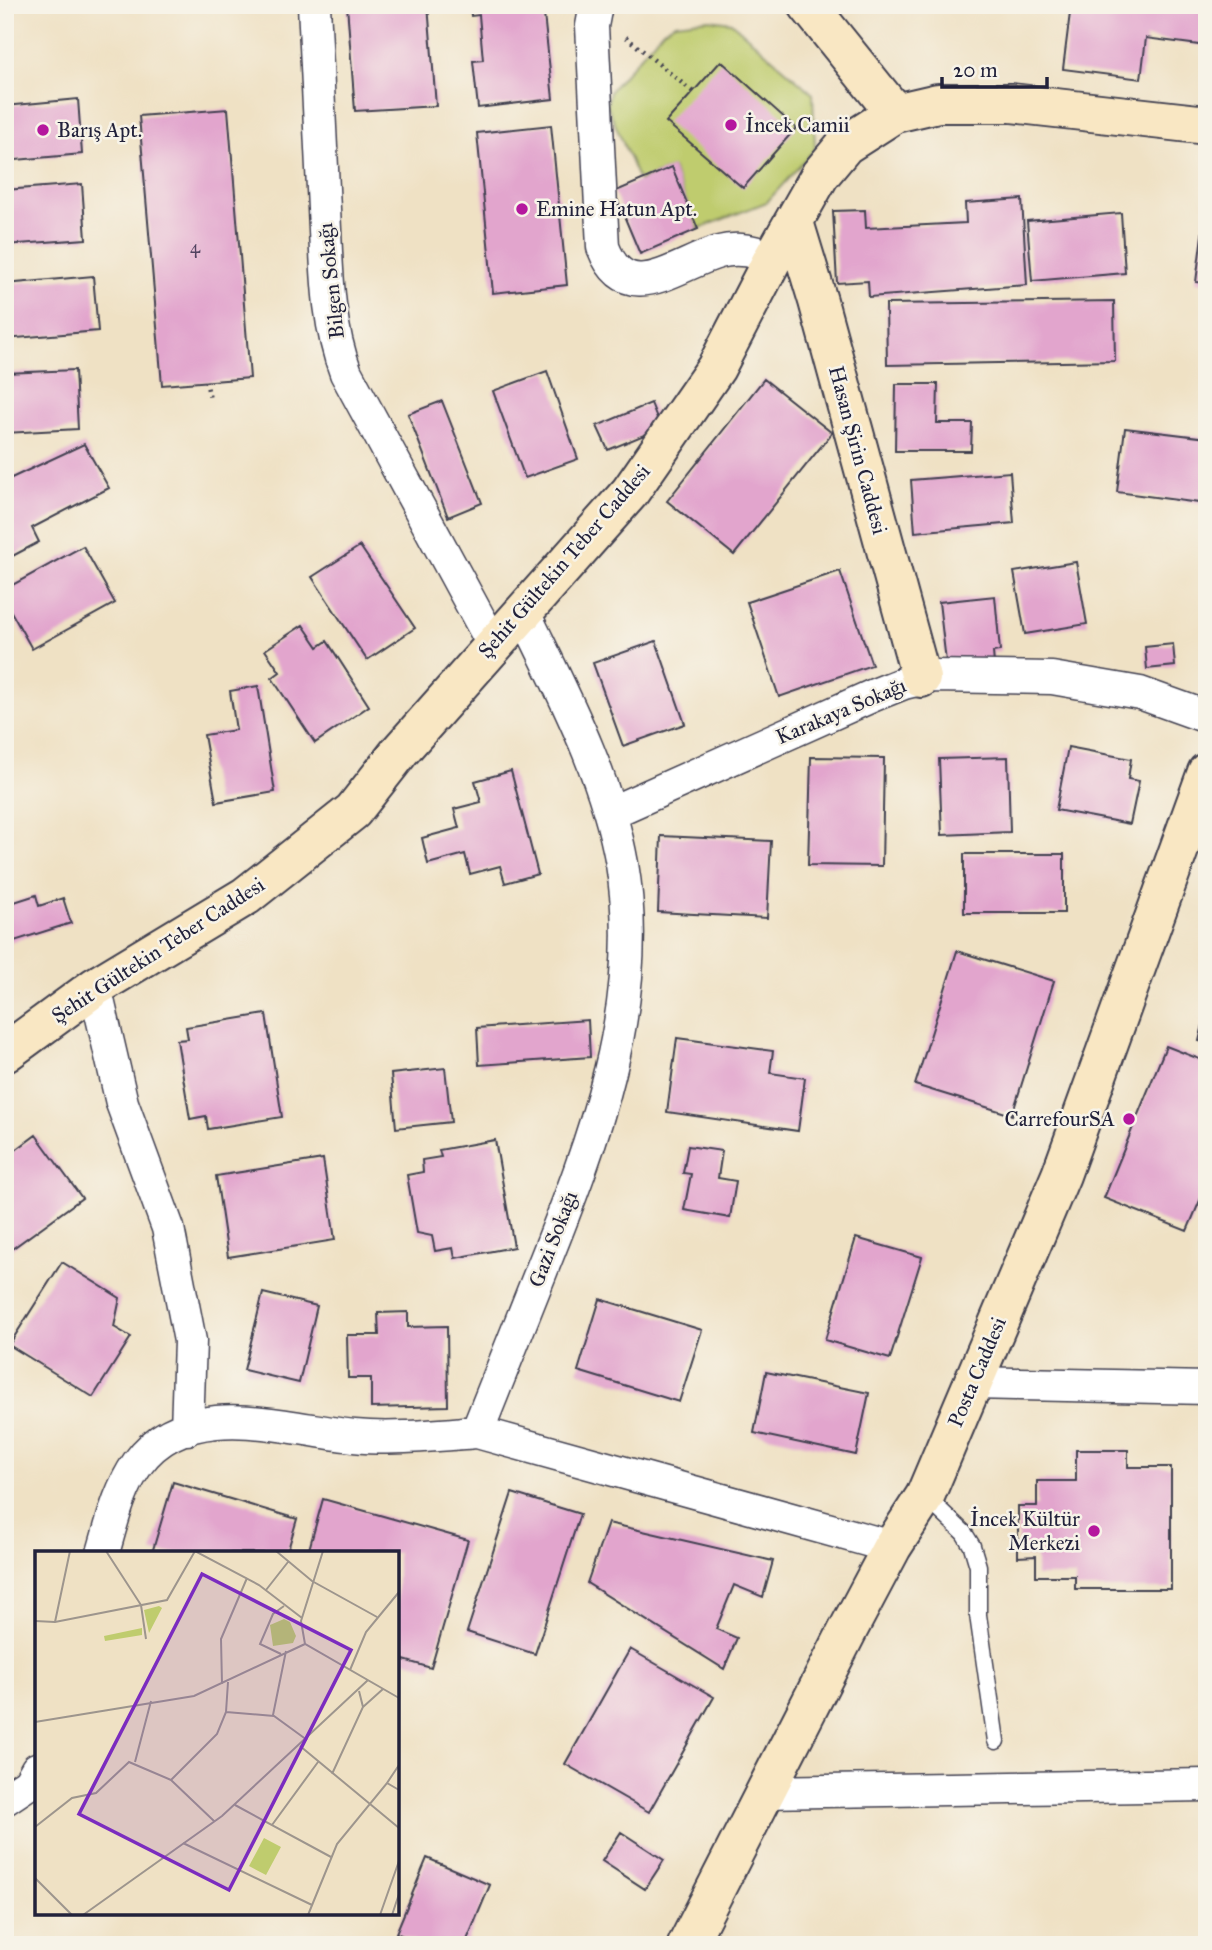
<svg xmlns="http://www.w3.org/2000/svg" width="1212" height="1950" viewBox="0 0 1212 1950" font-family="'IM FELL Great Primer',serif">
	<rect width="100%" height="100%" fill="#f7f3e8"/>
	<filter id="ink" filterUnits="userSpaceOnUse"><feTurbulence type="fractalNoise" baseFrequency=".0143" numOctaves="2"/><feDisplacementMap in="SourceGraphic" scale="14" xChannelSelector="R" yChannelSelector="G"/><feConvolveMatrix kernelMatrix="1 2 1 2 8 2 1 2 1" color-interpolation-filters="sRGB"/></filter>
	<filter id="wash" filterUnits="userSpaceOnUse"><feTurbulence type="fractalNoise" baseFrequency=".00686" numOctaves="4" result="noise"/><feDisplacementMap in="SourceGraphic" scale="28" xChannelSelector="R" yChannelSelector="G"/><feGaussianBlur stdDeviation="1.57" result="paint"/><feColorMatrix in="noise" values="0 0 0 0 0 0 0 0 0 0 0 0 0 0 0 0 0 1.4 0 .05"/><feComposite in="paint" operator="in"/></filter>
	<g filter="url(#wash)">
		<rect width="100%" height="100%" fill="#efe1c4"/>
		<path fill="#bfcc6e" stroke="#707754" stroke-width="2" d="M709 19 731 22 813 94 815 149 767 202 698 229 672 168 639 181 607 105 610 91 663 30 675 23Z"/>
		<g id="blocks">
			<path fill="#e2a5cd" d="M347 5H428L436 106 355 111Z
				M470 5H543L553 99 478 108 473 61 483 60 479 15 471 16Z
				M1071 5H1207V46L1146 38 1141 79 1063 69Z
				M721 61 796 128 743 188 666 122Z
				M78 99 82 154 5 161V106Z
				M228 109 250 378 162 385 139 116Z
				M551 125 567 285 493 293 477 133Z
				M672 167 698 229 640 254 614 192Z
				M82 184 86 239 5 245V190Z
				M1022 199 1027 285 869 297 868 281 837 283 833 211 865 210 866 228 966 223 965 203Z
				M1205 212H1207V283L1196 282Z
				M1121 213 1125 273 1032 281 1027 221Z
				M93 276 98 331 5 339V284Z
				M1114 301 1115 361 887 365 886 304Z
				M75 370 78 429 5 433V373Z
				M547 371 578 459 525 478 493 391Z
				M764 379 832 433 734 555 667 501Z
				M896 384H938L937 423H972L971 451H895Z
				M442 401 482 503 448 517 408 414Z
				M651 403 661 428 608 450 597 426Z
				M1125 428 1207 438V504L1117 492Z
				M84 444 109 488 32 528 39 542 5 560V481Z
				M1010 472 1014 523 915 532 911 480Z
				M83 546 115 603 32 649 5 601V589Z
				M360 546 415 628 367 660 312 577Z
				M1076 562 1087 624 1025 634 1014 572Z
				M840 571 872 665 779 697 747 602Z
				M995 596 1000 651 993 652 994 664 947 670 939 602Z
				M303 625 318 647 327 641 369 706 315 743 272 678 280 672 265 650Z
				M656 641 685 724 623 746 593 663Z
				M1173 644 1175 666 1147 669 1145 647Z
				M258 686 275 792 216 802 204 735 236 730 230 691Z
				M1068 747 1131 759 1128 779 1139 781 1130 824 1056 810Z
				M811 757 884 758 882 866 808 865Z
				M1008 757 1010 832 942 835 939 759Z
				M511 771 538 874 505 883 500 866 470 874 465 854 428 864 422 838 459 828 454 809 481 802 475 781Z
				M661 836 771 841 767 918 658 912Z
				M964 854H1064V913H964Z
				M36 895 39 906 63 898 71 923 5 944V905Z
				M957 951 1054 981 1012 1115 915 1085Z
				M1206 1013H1207V1043L1199 1041Z
				M266 1014 282 1117 208 1129 206 1116 190 1119 177 1040 188 1039 186 1027Z
				M588 1020 590 1057 479 1065 477 1028Z
				M677 1038 773 1051 770 1073 805 1078 798 1131 667 1112Z
				M1166 1046 1207 1062V1184L1187 1231 1104 1198Z
				M445 1068 451 1122 396 1128 391 1074Z
				M36 1135 82 1198 5 1254V1158Z
				M495 1140 514 1247 455 1258 453 1248 435 1251 432 1236 417 1233 407 1175 423 1172 422 1160 441 1157 439 1150Z
				M688 1146 722 1151 718 1178 736 1181 730 1218 684 1210 691 1174 683 1173Z
				M323 1159 335 1240 228 1257 216 1176Z
				M856 1238 922 1257 890 1359 825 1340Z
				M62 1262 120 1298 114 1327 131 1337 93 1397 9 1345Z
				M263 1293 317 1306 299 1383 244 1370Z
				M600 1299 702 1330 679 1402 578 1371Z
				M408 1312V1327L447 1326 448 1406 371 1408V1378H348L347 1335H379L378 1313Z
				M766 1372 869 1393 856 1455 754 1433Z
				M1076 1450H1128V1467H1171V1589H1075V1576H1036V1556L1018 1557V1506H1037V1481H1076Z
				M173 1482 297 1519 287 1553H152Z
				M512 1493 580 1514 535 1654 467 1632Z
				M323 1499 468 1540 431 1668 397 1658V1553H308Z
				M608 1523 773 1561 763 1597 734 1585 716 1629 737 1638 724 1669 587 1583Z
				M630 1649 714 1697 649 1812 565 1764Z
				M621 1832 664 1860 645 1889 602 1861Z
				M427 1858 490 1885 465 1945H424L396 1933Z"/>
		</g>
	</g>
	<g filter="url(#ink)">
		<use href="#blocks" fill-opacity="0" stroke="#413f50" stroke-width="2"/>
		<g fill="none" stroke-linecap="round" stroke-linejoin="round">
			<g stroke="#413f50" stroke-width="19">
				<path id="lane" d="M925 1496 964 1533 972 1546 978 1566V1615L996 1741"/>
			</g>
			<g stroke="#413f50" stroke-width="35">
				<path id="street" d="M314 5C317 73 321 141 324 209 327 263 326 321 346 373L493 644
					M596 5 592 26 603 247C627 310 676 264 719 252 738 247 755 251 773 258
					M610 813 874 695 904 683 933 676 1052 678 1140 693 1207 717
					M95 987 122 1103 168 1228 190 1341 187 1429
					M973 1383 1207 1388
					M477 1432 892 1547
					M103 1553C112 1522 119 1490 138 1463 187 1395 285 1429 354 1436 394 1440 437 1435 477 1432 499 1378 520 1323 542 1269 593 1142 646 1003 622 864 606 774 563 694 524 613
					M764 1792 1207 1785
					M5 1799 29 1783 37 1769"/>
			</g>
			<g stroke="#413f50" stroke-width="42">
				<path id="secondary" d="M808 5 895 113
					M794 222 818 301 921 678
					M5 1053 95 987 246 896 353 811 400 751 630 492 716 368 773 258 820 175 845 145 895 113 938 103H1011L1207 125
					M687 1945 849 1628 892 1547 925 1496 1061 1175 1207 772"/>
			</g>
			<path stroke="#413f50" stroke-width="4.5" stroke-dasharray="2 5" stroke-linecap="butt" d="M626 37 693 92
				M206 381 210 399"/>
			<use href="#lane" stroke="#fff" stroke-width="16"/>
			<use href="#street" stroke="#fff" stroke-width="32"/>
			<use href="#secondary" stroke="#f9e7c3" stroke-width="38"/>
		</g>
	</g>
	<g fill="#b5179e" stroke="#f7f3e8" stroke-width="2.5">
		<circle cx="731" cy="125" r="7"/>
		<circle cx="43" cy="130" r="7"/>
		<circle cx="522" cy="209" r="7"/>
		<circle cx="1129" cy="1119" r="7"/>
		<circle cx="1094" cy="1531" r="7"/>
	</g>
	<g text-anchor="middle" dominant-baseline="central" stroke-width="5" stroke-linejoin="round" paint-order="stroke">
		<g font-size="18" fill="#524360">
			<text x="195" y="247">4</text>
		</g>
		<g font-size="21" fill="#22223b" stroke="#f7f3e8" text-anchor="start">
			<text x="745" y="125">İncek Camii</text>
			<text x="57" y="130">Barış Apt.</text>
			<text x="536" y="209">Emine Hatun Apt.</text>
			<text x="1115" y="1119" text-anchor="end">CarrefourSA</text>
			<text x="1080" y="1519" text-anchor="end">İncek Kültür<tspan x="1080" dy="24">Merkezi</tspan></text>
		</g>
		<g font-size="21" fill="#22223b" stroke="#f7f3e8">
			<text transform="translate(331 281) rotate(-96)">Bilgen Sokağı</text>
			<text transform="translate(858 450) rotate(75)">Hasan Şirin Caddesi</text>
			<text transform="translate(564 561) rotate(-49)">Şehit Gültekin Teber Caddesi</text>
			<text transform="translate(841 711) rotate(-23)">Karakaya Sokağı</text>
			<text transform="translate(158 950) rotate(-33)">Şehit Gültekin Teber Caddesi</text>
			<text transform="translate(553 1239) rotate(-69)">Gazi Sokağı</text>
			<text transform="translate(977 1372) rotate(-67)">Posta Caddesi</text>
		</g>
	</g>
	<g transform="translate(35 1551)">
		<rect width="364" height="364" fill="#efe1c4"/>
		<path d="M124 55 127 57 114 82 109 59ZM249 68 255 71 261 85 258 92 238 95 235 74ZM107 77V84L70 90 69 85ZM229 287 246 296 231 324 214 315Z" fill="#bfcc6e"/>
		<path fill="none" stroke="#9d958d" stroke-width="2" d="M71 0 106 54 111 88M241 0 277 30 342 66M231 39 253 11M0 70 20 71 132 49 160 0 224 34 267 67M20 71 35 0M270 93 266 70 288 0M246 103 225 93 238 63 249 55M315 119 331 81 364 41M187 133 186 88 212 27M328 156 348 138M191 161 239 165 272 189M238 164 251 100M0 171 159 145 270 93 364 147M265 195 364 277M100 211 116 150M297 223 328 156 324 140M136 229 179 270M352 232 364 214M200 254 296 306M237 274 283 211M0 276 37 247 61 242 94 211 136 229 182 183 191 161 193 131M148 292 277 354M0 327 37 364M48 364 187 265 333 129M273 364 302 293 352 232 364 239M345 364 364 310M357 364 364 343"/>
		<path fill="#7b2cbf" fill-opacity="0.15" stroke="#7b2cbf" stroke-width="3.5" d="M167 23 316 99 194 339 44 263Z"/>
		<rect width="364" height="364" fill="none" stroke="#22223b" stroke-width="3.5"/>
	</g>
	<rect width="1212" height="1950" fill="none" stroke="#f7f3e8" stroke-width="28"/>
	<path d="M942 77v10h105v-10" fill="none" stroke="#22223b" stroke-width="3.5"/>
	<text x="953" y="77" font-size="21" fill="#22223b" stroke="#f7f3e8" stroke-width="5" paint-order="stroke">20 m</text>
</svg>
